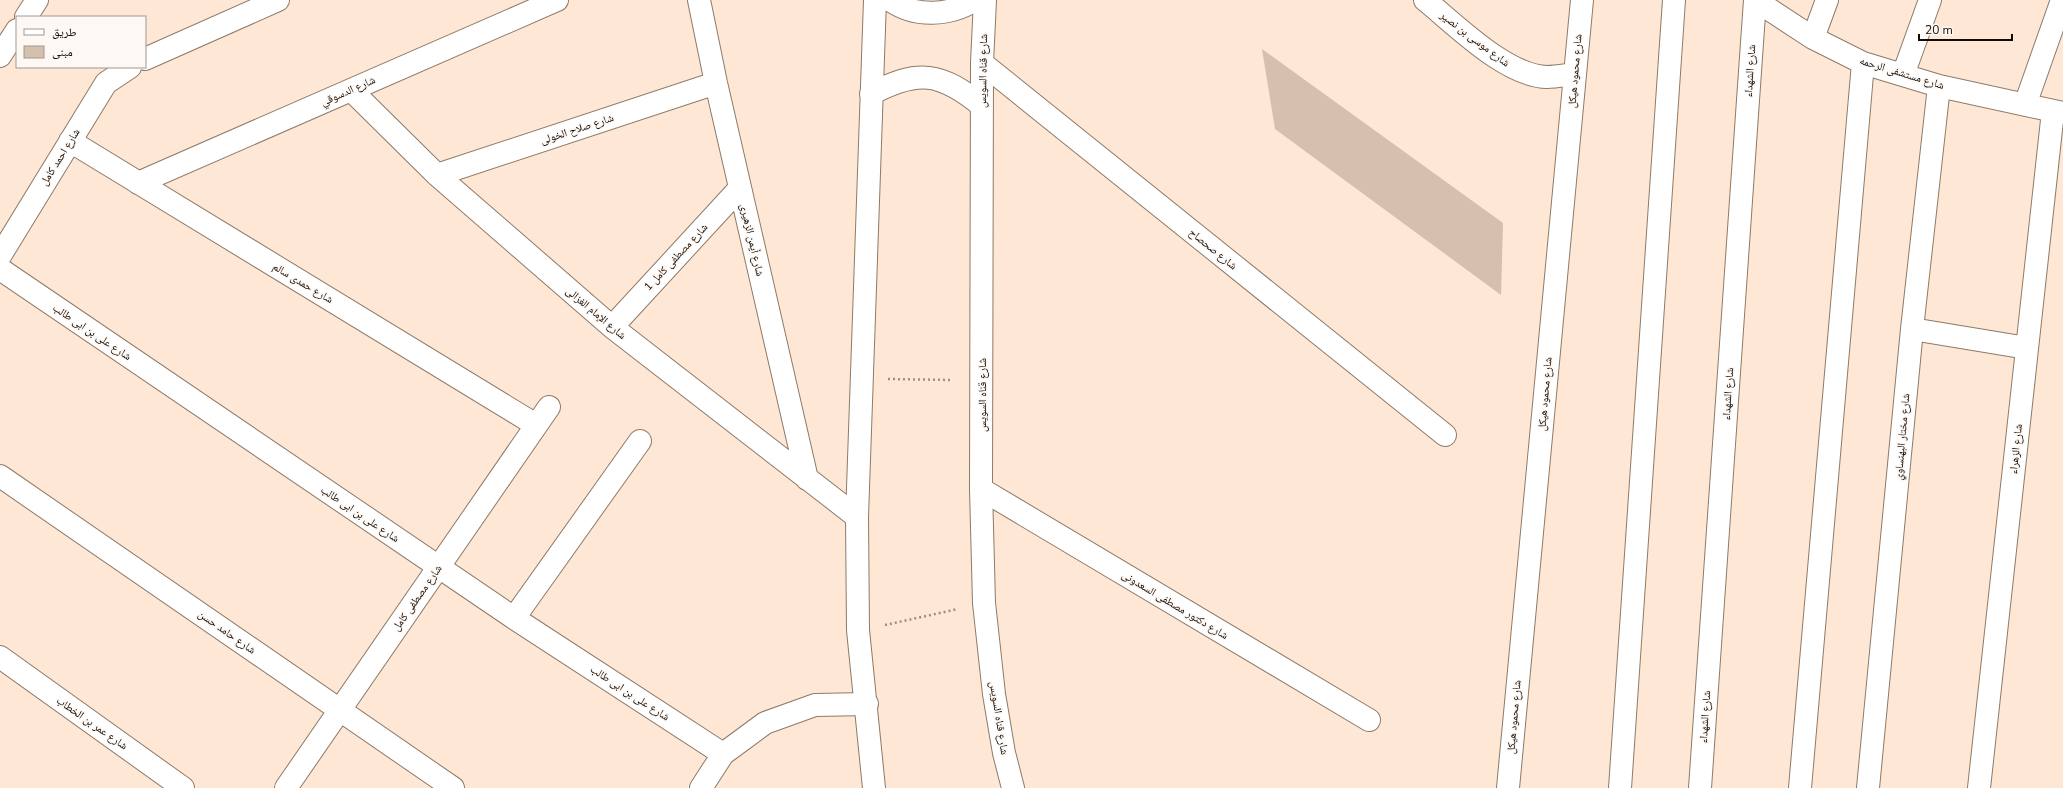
<svg xmlns="http://www.w3.org/2000/svg" width="2063" height="788" viewBox="0 0 2063 788" font-family="'Nunito Sans','Noto Naskh Arabic',sans-serif">
	<rect width="100%" height="100%" fill="#fee7d4"/>
	<path fill="#d5bfad" d="M1262 49 1503 223 1501 295 1275 129Z"/>
	<g fill="none" stroke-linecap="round" stroke-linejoin="round">
		<g stroke="#8e7a68" stroke-width="24">
			<path id="street" d="M699 0 716 83 807 479
				M1425 0C1456 25 1506 76 1547 77 1556 77 1566 75 1575 74
				M1755 0 1813 38 1863 63 1939 86 2063 113
				M26 17 37 0
				M1813 38 1827 0
				M0 56 17 30
				M145 59 278 0
				M982 63 1445 435
				M1903 75 1930 0
				M351 90 437 175 612 327 857 517
				M2025 105 2062 0
				M70 141 536 425
				M437 175 716 83
				M138 183 557 0
				M0 256 106 83 130 67
				M0 269 514 618 723 754
				M612 327 740 188
				M1912 329 2027 348
				M0 476 453 788
				M981 489 1369 720
				M514 618 640 441
				M0 657 183 788
				M286 788 549 407
				M701 788 723 754 765 723 815 705 867 704
				M1508 788 1582 0
				M1620 788 1674 0
				M1700 788 1755 0
				M1800 788 1863 63
				M1868 788 1912 329 1939 86
				M1979 788 2053 111"/>
		</g>
		<g stroke="#8e7a68" stroke-width="24">
			<path id="secondary" d="M890 0C915 18 950 16 975 0
				M985 0 982 63 981 489 984 603 994 694 1004 753 1013 788
				M871 94C918 69 941 72 982 106
				M874 788 858 630 857 517 875 0"/>
		</g>
		<path stroke="#9f8e81" stroke-width="2.5" stroke-dasharray="2 3" stroke-linecap="butt" d="M888 379 953 380
			M885 625 958 609"/>
		<use href="#street" stroke="#fff" stroke-width="22"/>
		<use href="#secondary" stroke="#fff" stroke-width="22"/>
	</g>
	<g text-anchor="middle" dominant-baseline="central" stroke-width="3" stroke-linejoin="round" paint-order="stroke">
		<g font-size="11" fill="#120a05" stroke="#fdf8f4">
			<text transform="translate(1475 39) rotate(37)">شارع موسى بن نصير</text>
			<text transform="translate(983 71) rotate(-89)">شارع قناه السويس</text>
			<text transform="translate(1575 71) rotate(-85)">شارع محمود هيكل</text>
			<text transform="translate(1750 71) rotate(-86)">شارع الشهداء</text>
			<text transform="translate(1902 73) rotate(17)">شارع مستشفى الرحمه</text>
			<text transform="translate(348 91) rotate(-24)">شارع الدسوقي</text>
			<text transform="translate(577 129) rotate(-18)">شارع صلاح الخولى</text>
			<text transform="translate(60 157) rotate(-58)">شارع احمد كامل</text>
			<text transform="translate(752 240) rotate(77)">شارع أيمن الزهيرى</text>
			<text transform="translate(1213 249) rotate(39)">شارع صحصاح</text>
			<text transform="translate(676 257) rotate(-47)">شارع مصطفى كامل 1</text>
			<text transform="translate(303 283) rotate(31)">شارع حمدى سالم</text>
			<text transform="translate(596 313) rotate(40)">شارع الإمام الغزالى</text>
			<text transform="translate(92 332) rotate(34)">شارع على بن ابى طالب</text>
			<text transform="translate(1545 394) rotate(-85)">شارع محمود هيكل</text>
			<text transform="translate(1728 394) rotate(-86)">شارع الشهداء</text>
			<text transform="translate(982 395) rotate(-90)">شارع قناه السويس</text>
			<text transform="translate(1902 437) rotate(-85)">شارع مختار البهنساوي</text>
			<text transform="translate(2016 449) rotate(-84)">شارع الزهراء</text>
			<text transform="translate(360 514) rotate(34)">شارع على بن ابى طالب</text>
			<text transform="translate(417 598) rotate(-55)">شارع مصطفى كامل</text>
			<text transform="translate(1175 605) rotate(31)">شارع دكتور مصطفى السعدونى</text>
			<text transform="translate(227 632) rotate(35)">شارع حامد حسن</text>
			<text transform="translate(630 693) rotate(33)">شارع على بن ابى طالب</text>
			<text transform="translate(1514 717) rotate(-85)">شارع محمود هيكل</text>
			<text transform="translate(1705 717) rotate(-86)">شارع الشهداء</text>
			<text transform="translate(999 718) rotate(81)">شارع قناه السويس</text>
			<text transform="translate(92 723) rotate(35)">شارع عمر بن الخطاب</text>
		</g>
	</g>
	<rect x="16" y="16" width="130" height="52" fill="#fdf8f4" stroke="#9f9994"/>
	<rect x="24" y="29" width="20" height="6" fill="#ffffff" stroke="#9f9994"/>
	<text x="52" y="36" font-size="12" fill="#120a05">طريق</text>
	<rect x="24" y="46" width="20" height="12" fill="#d5bfad" stroke="#9f9994"/>
	<text x="52" y="56" font-size="12" fill="#120a05">مبنى</text>
	<path d="M1919 34v6h93v-6" fill="none" stroke="#120a05" stroke-width="2"/>
	<text x="1925" y="34" font-size="12" fill="#120a05" stroke="#fdf8f4" stroke-width="3" paint-order="stroke">20 m</text>
</svg>
